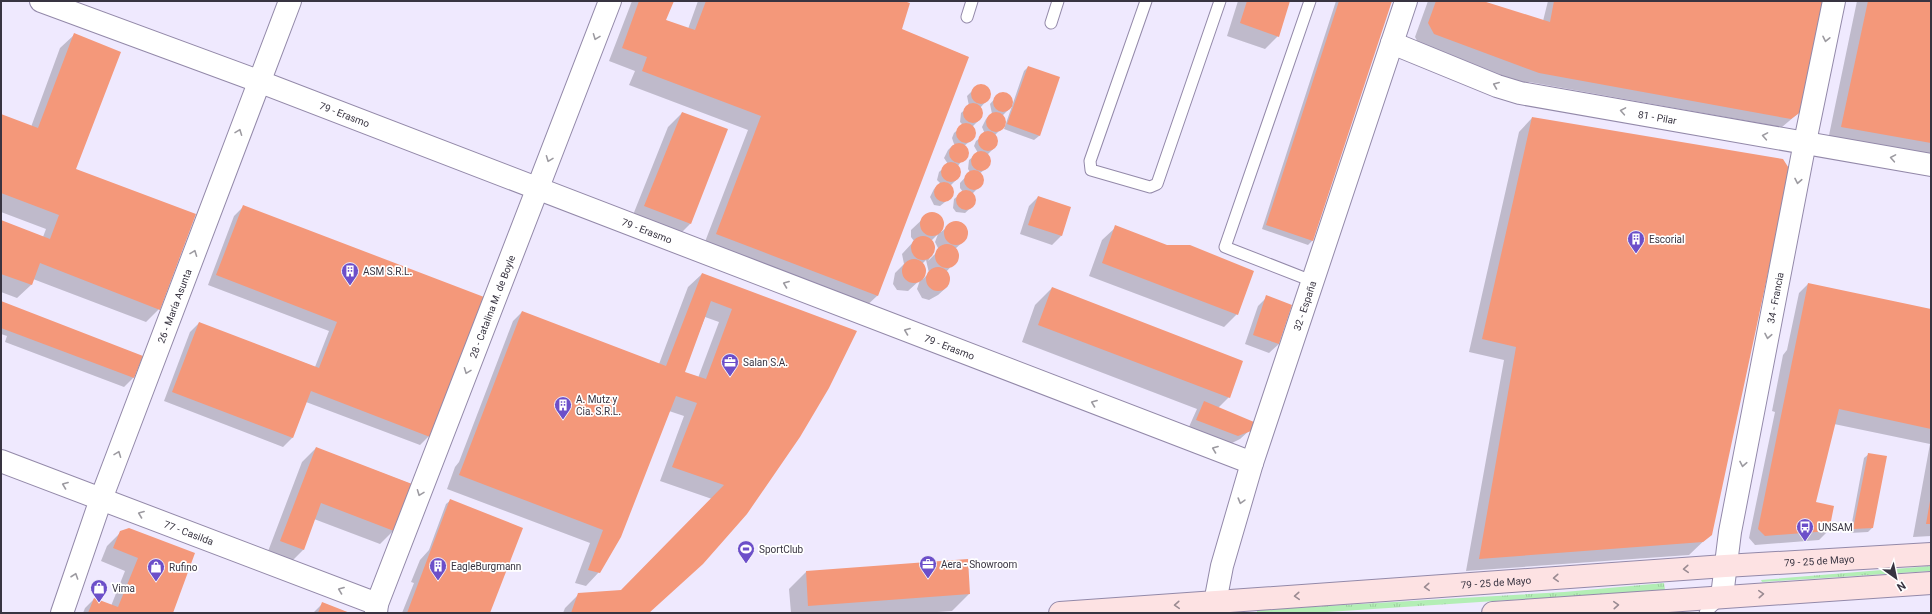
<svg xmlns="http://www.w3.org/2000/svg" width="1932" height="614" viewBox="0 0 1932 614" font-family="Roboto,sans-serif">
	<defs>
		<pattern id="park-tufts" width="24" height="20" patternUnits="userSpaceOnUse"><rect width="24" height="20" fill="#b3eeb5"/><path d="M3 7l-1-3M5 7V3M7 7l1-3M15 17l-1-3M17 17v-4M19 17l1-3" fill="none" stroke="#9bcd9d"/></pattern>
	</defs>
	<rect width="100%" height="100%" fill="#efe9fe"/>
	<path fill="url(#park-tufts)" d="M1931 566V571L1762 582 1761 580Z
		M1664 583 1665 590 1312 613H1257V610L1564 592Z"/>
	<path fill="#0003" fill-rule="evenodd" d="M632 1H673L665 20 688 29 698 1H901V30L968 57 877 296 863 309 703 247 748 130 629 85 635 71 609 61Z
		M1238 1H1289L1278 36 1265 49 1227 36Z
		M1336 1H1391L1312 241 1308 245 1262 229Z
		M1428 1H1480L1543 21 1548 1H1824L1801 111 1782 127 1529 82 1525 86 1421 48 1415 37Z
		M1857 1H1931V159L1828 140Z
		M74 35 75 170 159 309 146 322 33 279 31 285 17 298 1 292V221L43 237 46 229 1 212V115L31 127 60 48Z
		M1028 67 1058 78 1039 136 1034 140 1004 129 1012 106 1002 116 1004 126 995 135 997 139V145L987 155 990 158 988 167 979 174 983 178 982 184 972 194 975 197V204L965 213 956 212 953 208 954 199 963 192 960 188V183L970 172 968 169 969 160 978 153 974 146 976 141 985 134 982 127 986 119 992 114 990 104 998 95 1006 93 1011 97 1012 106 1024 71Z
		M978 85H984L988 89 989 98 980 108 982 111V117L972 127 975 131 974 138 964 146 968 153 957 167 960 170V176L950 186 953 189 950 198 940 206 934 205 930 197 934 189 941 184 937 180 939 172 948 164 944 158 948 150 953 145H957L954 144 952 138 954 133 963 125 960 122 961 113 969 106 967 96Z
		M682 113 690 224 677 237 631 220 668 127Z
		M1532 118 1711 534 1689 555 1466 571 1504 360 1469 352 1519 132Z
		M1038 197 1070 208 1061 236 1052 245 1020 234 1029 206Z
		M244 206 429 436 420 445 306 402 292 438 283 447 164 401 190 332 199 323 315 367 329 331 208 285 234 216Z
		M929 213 937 214 942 220 941 232 954 222H961L968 232 966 239 955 249 958 252V259L946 272 948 275V286L938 295 929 300 922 298 917 289 920 280 908 291 897 290 893 284 895 273 904 264 902 254 914 241 911 237V230ZM938 234 935 242 939 250 928 261 934 251 933 243 931 241ZM926 260 929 273 923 279 925 274 922 264Z
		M1116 227 1167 246 1237 314 1224 327 1089 276 1102 240Z
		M702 274 856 332 649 613H563L565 608 579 594 621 591 712 499 660 481 684 416 669 411 599 572 586 586 575 583 590 543 447 489 455 467 459 462 513 321 522 312 659 364 688 287ZM705 317 719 322 698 378 683 373Z
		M1808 284 1931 310V536L1913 537 1930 444 1834 424 1814 503 1828 531 1819 540 1755 545 1749 538 1775 412 1772 411 1783 355 1787 350 1799 293Z
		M1052 288 1229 397 1218 408 1250 430 1240 439 1228 445 1188 429 1197 409 1022 342 1035 305Z
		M1267 297 1279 344 1269 353 1245 344 1258 306Z
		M1 302 141 356 133 378 124 387 5 342 7 336 1 334Z
		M316 448 411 484 393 531 380 544 314 519 303 550 290 563 267 554 302 462Z
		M1869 454 1872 528 1868 532 1850 533 1864 458Z
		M451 500 489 613H402L414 583 411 582 420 560 429 550 446 504Z
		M129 529 171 613H83L85 608 94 599 111 606 125 571 101 561 107 546 121 532Z
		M806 572 969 594 952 611 923 613H791L789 589Z
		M323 603 348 613H313Z"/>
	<path fill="#f4987a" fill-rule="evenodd" d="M639 1H674L666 20 695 30 706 1H904L910 3 902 29 969 57 878 296 716 234 761 116 642 71 647 57 622 48Z
		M1247 1H1290L1279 37 1240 23Z
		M1339 1H1392L1313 241 1266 225Z
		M1436 1H1483L1550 22 1554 1H1825L1802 111 1791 119 1539 73 1434 34 1428 23Z
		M1868 1H1931V143L1841 127Z
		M74 33 121 52 76 169 196 214 160 310 40 263 32 285 1 274V220L50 239 59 215 1 193V114L38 128Z
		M1028 66 1060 77 1040 136 1007 124Z
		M971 94a10 10 0 1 1 20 0a10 10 0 1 1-20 0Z
		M993 102a10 10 0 1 1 20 0a10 10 0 1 1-20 0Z
		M963 113a10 10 0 1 1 20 0a10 10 0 1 1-20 0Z
		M986 122a10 10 0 1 1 20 0a10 10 0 1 1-20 0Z
		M682 112 728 129 691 224 644 206Z
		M1532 117 1783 159 1790 170 1712 535 1703 542 1479 559 1516 347 1482 339Z
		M956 133a10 10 0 1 1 20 0a10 10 0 1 1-20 0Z
		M978 141a10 10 0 1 1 20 0a10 10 0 1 1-20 0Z
		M949 153a10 10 0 1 1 20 0a10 10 0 1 1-20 0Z
		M971 161a10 10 0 1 1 20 0a10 10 0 1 1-20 0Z
		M941 172a10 10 0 1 1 20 0a10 10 0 1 1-20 0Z
		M964 180a10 10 0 1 1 20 0a10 10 0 1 1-20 0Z
		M934 192a10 10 0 1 1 20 0a10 10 0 1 1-20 0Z
		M956 200a10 10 0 1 1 20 0a10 10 0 1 1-20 0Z
		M1038 196 1071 207 1062 236 1028 225Z
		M243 205 484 297 430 437 311 391 293 438 172 392 199 322 319 368 337 322 216 275Z
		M920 224a12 12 0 1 1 24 0a12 12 0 1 1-24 0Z
		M944 233a12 12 0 1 1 24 0a12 12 0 1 1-24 0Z
		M1115 225 1167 245H1190L1254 271 1238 315 1102 263Z
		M911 248a12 12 0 1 1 24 0a12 12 0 1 1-24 0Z
		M935 256a12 12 0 1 1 24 0a12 12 0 1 1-24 0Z
		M902 271a12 12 0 1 1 24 0a12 12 0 1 1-24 0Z
		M926 279a12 12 0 1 1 24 0a12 12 0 1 1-24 0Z
		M702 273 857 331 829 388 800 437 747 514 703 564 649 613H571L578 593 621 590 724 485 672 467 697 403 676 396 621 537 600 573 588 570 603 530 459 475 522 311 666 366ZM711 301 732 309 706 379 685 372Z
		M1808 283 1931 309V429L1839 409 1816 502 1834 506 1829 531 1765 536 1758 529Z
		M1052 287 1243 361 1230 398 1038 325Z
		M1266 295 1292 305 1279 344 1253 335Z
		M1 301 143 356 134 378 1 328Z
		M1204 401 1254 422 1251 431 1238 436 1196 420Z
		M316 447 412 484 394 531 321 503 304 550 280 541Z
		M1868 453 1887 456 1873 528 1853 529Z
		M450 499 523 528 490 613H407Z
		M1930 501 1931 524H1926Z
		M129 528 195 553 173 613H88L94 598 118 607 138 558 113 548 120 531Z
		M968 559 970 594 808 606 806 571Z
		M322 602 350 613H318Z"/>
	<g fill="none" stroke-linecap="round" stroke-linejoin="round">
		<g stroke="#9389a9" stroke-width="13">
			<path id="service" d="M1146 1 1090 161 1091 170 1150 187 1157 184 1220 1
				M1310 1 1225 247 1312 281
				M967 17 972 1
				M1051 23 1058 1
				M1705 613 1719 600"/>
		</g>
		<g stroke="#9389a9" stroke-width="24">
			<g id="minor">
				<path id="s1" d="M41 1 258 81 1252 463"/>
				<path id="s2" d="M1392 43 1497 86 1520 93 1931 165"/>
				<path id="s3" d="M1 461 377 604"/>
				<path id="s4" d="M1722 596 1730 532 1805 142 1834 1"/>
				<path id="s5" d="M62 613 101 499 290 1"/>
				<path id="s6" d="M376 613 377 604 610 1"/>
				<path id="s7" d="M1213 613 1222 566 1252 463 1406 1"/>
			</g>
		</g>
		<g stroke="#9389a9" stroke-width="24">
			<g id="secondary">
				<path id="s8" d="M1060 613 1725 566 1931 554"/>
				<path d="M1493 613 1931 583"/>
			</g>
		</g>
		<use href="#service" stroke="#fff" stroke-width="11"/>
		<use href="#minor" stroke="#fff" stroke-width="22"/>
		<use href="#secondary" stroke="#fde2e3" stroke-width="22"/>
	</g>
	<defs><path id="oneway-chevron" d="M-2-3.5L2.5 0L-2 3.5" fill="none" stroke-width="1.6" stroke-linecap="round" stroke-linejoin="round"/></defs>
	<g stroke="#9c9aa0">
		<use href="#oneway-chevron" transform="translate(596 37) rotate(111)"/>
		<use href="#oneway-chevron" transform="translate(1826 39) rotate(102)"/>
		<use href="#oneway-chevron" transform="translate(1496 85) rotate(-158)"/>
		<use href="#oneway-chevron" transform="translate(1623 111) rotate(-170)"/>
		<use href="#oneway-chevron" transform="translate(239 132) rotate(-69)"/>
		<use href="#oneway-chevron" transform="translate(1765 136) rotate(-170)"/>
		<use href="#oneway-chevron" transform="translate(1893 158) rotate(-170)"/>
		<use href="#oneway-chevron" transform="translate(549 159) rotate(111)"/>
		<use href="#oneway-chevron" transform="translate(1798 181) rotate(101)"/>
		<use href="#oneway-chevron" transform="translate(194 253) rotate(-69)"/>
		<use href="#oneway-chevron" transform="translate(786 284) rotate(-159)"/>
		<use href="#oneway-chevron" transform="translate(907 331) rotate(-159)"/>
		<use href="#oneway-chevron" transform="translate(1768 336) rotate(101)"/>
		<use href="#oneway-chevron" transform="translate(467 371) rotate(111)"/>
		<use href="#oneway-chevron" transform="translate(1094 403) rotate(-159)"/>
		<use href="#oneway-chevron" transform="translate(1215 449) rotate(-159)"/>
		<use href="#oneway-chevron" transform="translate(118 454) rotate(-69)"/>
		<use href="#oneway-chevron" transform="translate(1743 464) rotate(101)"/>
		<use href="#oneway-chevron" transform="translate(65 485) rotate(-159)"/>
		<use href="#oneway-chevron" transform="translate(420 493) rotate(111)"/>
		<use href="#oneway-chevron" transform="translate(1241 501) rotate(106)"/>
		<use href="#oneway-chevron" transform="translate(141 514) rotate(-159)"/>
		<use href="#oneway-chevron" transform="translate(75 576) rotate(-71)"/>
		<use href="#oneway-chevron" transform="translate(341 590) rotate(-159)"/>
	</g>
	<g stroke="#9a8b92">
		<use href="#oneway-chevron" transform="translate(1686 569) rotate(176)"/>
		<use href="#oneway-chevron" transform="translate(1556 578) rotate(176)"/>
		<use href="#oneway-chevron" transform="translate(1427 587) rotate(176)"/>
		<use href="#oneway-chevron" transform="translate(1761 594) rotate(-4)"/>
		<use href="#oneway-chevron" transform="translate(1297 596) rotate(176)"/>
		<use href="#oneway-chevron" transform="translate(1177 605) rotate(176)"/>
		<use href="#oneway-chevron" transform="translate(1616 605) rotate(-4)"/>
	</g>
	<defs>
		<g id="building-pin" transform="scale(0.9)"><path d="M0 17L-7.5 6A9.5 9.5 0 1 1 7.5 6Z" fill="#6c4fc9" stroke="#fff"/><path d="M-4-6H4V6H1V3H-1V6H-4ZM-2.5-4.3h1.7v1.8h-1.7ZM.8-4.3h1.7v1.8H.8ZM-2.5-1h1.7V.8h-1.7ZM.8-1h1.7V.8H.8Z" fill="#fff"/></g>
		<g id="office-pin" transform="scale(0.9)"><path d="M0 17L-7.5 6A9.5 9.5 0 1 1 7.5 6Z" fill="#6c4fc9" stroke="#fff"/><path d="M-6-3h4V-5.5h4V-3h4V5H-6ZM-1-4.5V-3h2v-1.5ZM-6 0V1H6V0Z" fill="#fff"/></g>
		<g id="bus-pin" transform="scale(0.9)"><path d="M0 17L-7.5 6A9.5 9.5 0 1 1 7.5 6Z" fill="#6c4fc9" stroke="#fff"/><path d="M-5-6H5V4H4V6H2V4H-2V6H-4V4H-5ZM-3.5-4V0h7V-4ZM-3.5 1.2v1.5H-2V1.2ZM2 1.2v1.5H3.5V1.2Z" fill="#fff"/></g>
		<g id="stadium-pin" transform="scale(0.9)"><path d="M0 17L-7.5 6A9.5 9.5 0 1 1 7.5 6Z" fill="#6c4fc9" stroke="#fff"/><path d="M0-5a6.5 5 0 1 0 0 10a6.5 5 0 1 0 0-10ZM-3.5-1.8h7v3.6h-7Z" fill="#fff"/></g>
		<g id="shop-pin" transform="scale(0.9)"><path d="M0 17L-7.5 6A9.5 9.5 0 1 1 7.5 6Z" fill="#6c4fc9" stroke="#fff"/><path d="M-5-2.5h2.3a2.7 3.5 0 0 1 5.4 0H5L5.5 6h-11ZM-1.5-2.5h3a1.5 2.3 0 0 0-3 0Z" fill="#fff"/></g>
	</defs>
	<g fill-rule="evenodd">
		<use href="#building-pin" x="1636" y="239"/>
		<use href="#building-pin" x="350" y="271"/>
		<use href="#office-pin" x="730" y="362"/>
		<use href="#building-pin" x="563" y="405"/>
		<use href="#bus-pin" x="1805" y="527"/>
		<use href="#stadium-pin" x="746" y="549"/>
		<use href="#office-pin" x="928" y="564"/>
		<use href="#building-pin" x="438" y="566"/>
		<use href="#shop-pin" x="156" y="567"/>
		<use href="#shop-pin" x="99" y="588"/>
	</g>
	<g text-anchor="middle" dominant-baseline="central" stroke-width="3.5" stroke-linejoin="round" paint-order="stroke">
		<g font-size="10" fill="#383441" stroke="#fff">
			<text stroke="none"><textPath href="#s1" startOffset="324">79 - Erasmo</textPath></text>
			<text stroke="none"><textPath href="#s2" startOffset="277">81 - Pilar</textPath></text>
			<text stroke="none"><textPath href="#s1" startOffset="648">79 - Erasmo</textPath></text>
			<text stroke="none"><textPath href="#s4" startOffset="303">34 - Francia</textPath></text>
			<text stroke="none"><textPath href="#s5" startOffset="327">26 - María Asunta</textPath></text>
			<text stroke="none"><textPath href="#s7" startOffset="321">32 - España</textPath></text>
			<text stroke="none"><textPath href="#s6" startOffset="328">28 - Catalina M. de Boyle</textPath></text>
			<text stroke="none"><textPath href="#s1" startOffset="972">79 - Erasmo</textPath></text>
			<text stroke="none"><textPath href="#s3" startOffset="201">77 - Casilda</textPath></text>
			<text stroke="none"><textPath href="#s8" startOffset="761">79 - 25 de Mayo</textPath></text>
			<text stroke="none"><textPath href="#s8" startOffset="437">79 - 25 de Mayo</textPath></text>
		</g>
		<g font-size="10" fill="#383441" stroke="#fff" text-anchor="start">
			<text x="1649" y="239">Escorial</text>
			<text x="363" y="271">ASM S.R.L.</text>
			<text x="743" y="362">Salan S.A.</text>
			<text x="576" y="399">A. Mutz y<tspan x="576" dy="12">Cia. S.R.L.</tspan></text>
			<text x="1818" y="527">UNSAM</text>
			<text x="759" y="549">SportClub</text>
			<text x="941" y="564">Aera - Showroom</text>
			<text x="451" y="566">EagleBurgmann</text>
			<text x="169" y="567">Rufino</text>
			<text x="112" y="588">Vima</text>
		</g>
	</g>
	<rect width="1932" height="614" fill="none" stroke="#383441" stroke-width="4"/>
	<g transform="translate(1896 578) rotate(147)" stroke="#ffffff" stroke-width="3" paint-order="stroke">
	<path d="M0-3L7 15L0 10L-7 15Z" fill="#383441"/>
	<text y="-6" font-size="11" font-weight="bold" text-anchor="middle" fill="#383441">N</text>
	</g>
</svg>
